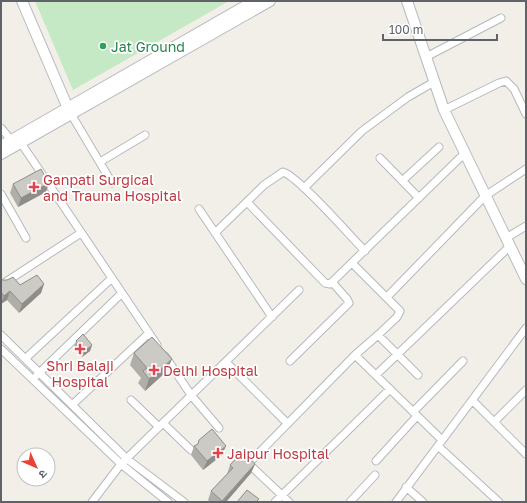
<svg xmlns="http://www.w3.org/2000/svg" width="527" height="503" viewBox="0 0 527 503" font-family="'Golos Text','Noto Sans Devanagari',sans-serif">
	<rect width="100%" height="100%" fill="#f1efe8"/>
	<path fill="#c5e8c5" d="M35 1H229L73 90Z"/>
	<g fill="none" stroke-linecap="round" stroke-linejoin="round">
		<g stroke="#b5b8bc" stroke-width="9">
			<path id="street" d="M426 57 501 18
				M444 110 499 83 506 81 514 89 526 114
				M71 114 112 183
				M1 128 11 140
				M21 143 157 345
				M380 158 419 198
				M100 162 145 135
				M402 181 439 147
				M304 188 362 131 408 97 434 82
				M1 194 26 238
				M247 202 325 283 330 284 465 153
				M199 209 272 317
				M215 233 264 185 283 172C299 177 350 236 365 251
				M506 238 526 226
				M352 263 400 311 397 317 378 335
				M1 285 81 233
				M387 297 485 196 526 169
				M1 335 127 459 184 502
				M1 349 121 464 168 502
				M355 355 442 440
				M165 356 191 395 219 428
				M26 358 112 278
				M290 361 349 303 347 299 332 282
				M226 362 287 423
				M37 375 122 293
				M376 375 510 246
				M131 400 159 427
				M472 400 526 454
				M72 405 149 333
				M413 412 463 361
				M494 422 526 390
				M163 423 191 450
				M438 446 499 502
				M376 461 417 416
				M406 487 423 502
				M92 502 121 464 299 290
				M275 502 390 389
				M289 502 251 466 250 462 355 355 378 335 418 375
				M350 502 375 475
				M396 502 526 328"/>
		</g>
		<g stroke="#b6babf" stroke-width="12">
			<path id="secondary" d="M22 1 70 113
				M407 1 444 110 526 279
				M1 146 254 1
				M1 154 270 1"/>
		</g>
		<use href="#street" stroke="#fff" stroke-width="7"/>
		<use href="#secondary" stroke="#fff" stroke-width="10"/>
	</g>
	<path fill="#afaea9" d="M13 184 46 192 18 207 10 193Z
		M1 281 20 285 44 284 41 293 19 313 7 300 1 304Z
		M76 341 92 345 90 351 82 357 74 347Z
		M134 353 167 371 145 391 138 383 141 378 130 365Z
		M199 440 222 455 203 470 191 455 194 446 198 444Z
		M255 464 251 473 226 502H210L208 500 211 491 227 474 230 465Z"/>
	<path fill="#8f8d8a" d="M49 183 46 192 18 207 21 198Z
		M44 284 41 293 19 313 22 304Z
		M10 291 7 300 1 304 4 296Z
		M92 345 90 351 82 357 85 351Z
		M172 359 167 371 145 391 149 379Z
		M226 446 222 455 203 470 207 461Z
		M255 464 251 473 226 502H222Z"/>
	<path fill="#cccac5" stroke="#8f8d8a" d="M41 169 49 183 21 198 13 184Z
		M37 275 44 284 22 304 10 291 4 296 1 292V281L2 280H7L13 277 20 285Z
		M83 334 92 345 85 351 76 341Z
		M152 337 172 359 149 379 143 371 147 368 134 353Z
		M212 429 226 446 207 461 194 446 198 444 199 440Z
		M244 450 255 464 222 501 211 491 233 468 230 465Z
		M247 490 259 499 256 502H237Z"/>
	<circle fill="#2e9e5b" stroke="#fff" stroke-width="1.5" cx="103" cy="46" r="4"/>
	<g fill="#e0444e" stroke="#fff" stroke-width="1.5">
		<path d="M32 181h4v4h4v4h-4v4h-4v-4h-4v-4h4z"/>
		<path d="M78 343h4v4h4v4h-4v4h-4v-4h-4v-4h4z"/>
		<path d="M152 364h4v4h4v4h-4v4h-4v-4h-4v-4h4z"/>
		<path d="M216 447h4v4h4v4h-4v4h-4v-4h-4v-4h4z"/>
	</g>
	<g text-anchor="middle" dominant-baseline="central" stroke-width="3.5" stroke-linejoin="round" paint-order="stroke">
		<g font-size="14" fill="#27864d" stroke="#fff" text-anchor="start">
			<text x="111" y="46">Jat Ground</text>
		</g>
		<g font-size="14" fill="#be3a42" stroke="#fff" text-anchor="start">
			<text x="43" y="179">Ganpati Surgical<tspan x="43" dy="16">and Trauma Hospital</tspan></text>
			<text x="80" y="365" text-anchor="middle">Shri Balaji<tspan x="80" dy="16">Hospital</tspan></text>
			<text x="163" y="370">Delhi Hospital</text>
			<text x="227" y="453">Jaipur Hospital</text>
		</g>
	</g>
	<rect width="527" height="503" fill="none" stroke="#5f6368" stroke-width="4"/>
	<g transform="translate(36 467) rotate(135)"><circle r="19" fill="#ffffff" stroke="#bfc1c3"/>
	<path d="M0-3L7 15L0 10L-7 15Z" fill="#ea4335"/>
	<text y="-6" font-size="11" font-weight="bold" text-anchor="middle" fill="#5f6368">उ</text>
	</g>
	<path d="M383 34v6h114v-6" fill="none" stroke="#5f6368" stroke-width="2"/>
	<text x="389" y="34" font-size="12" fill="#5f6368" stroke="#ffffff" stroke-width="3" paint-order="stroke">100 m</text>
</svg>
